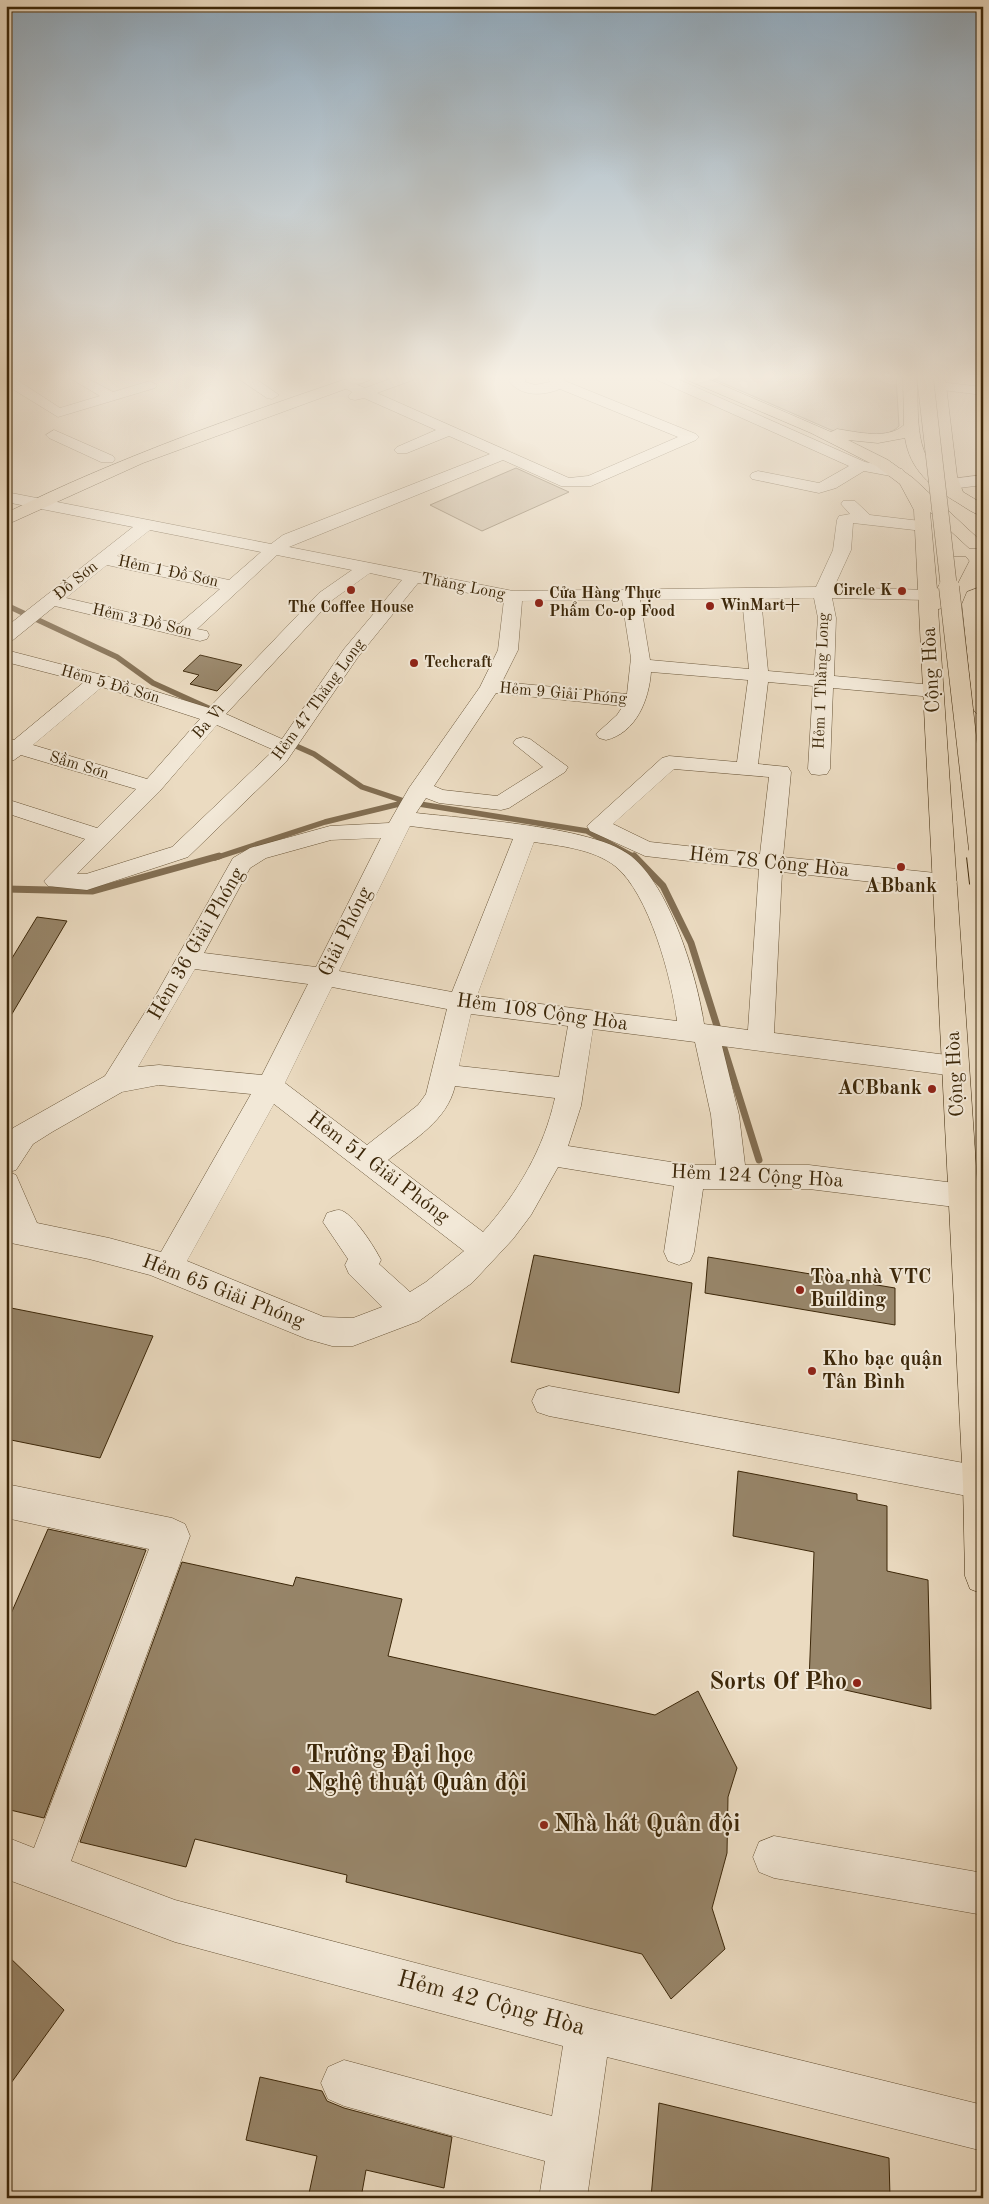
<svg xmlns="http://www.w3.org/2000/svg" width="989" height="2204" viewBox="0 0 989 2204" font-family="'Old Standard TT',serif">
	<rect width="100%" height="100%" fill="#ebdbc1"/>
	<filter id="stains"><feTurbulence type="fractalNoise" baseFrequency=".004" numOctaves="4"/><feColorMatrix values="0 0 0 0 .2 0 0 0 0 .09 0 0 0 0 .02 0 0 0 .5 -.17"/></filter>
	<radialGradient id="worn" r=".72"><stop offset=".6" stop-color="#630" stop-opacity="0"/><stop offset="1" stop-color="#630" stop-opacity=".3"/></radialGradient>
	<path fill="#cdbca2" stroke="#847256" d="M709 377H896L899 426C885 441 850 435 831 430Z
		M516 468 569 492 482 531 430 505Z"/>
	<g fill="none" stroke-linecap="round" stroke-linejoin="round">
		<path stroke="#826e52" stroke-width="5.5" d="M6 605 117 657 153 683 217 712
			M287 742 314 754 362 787 407 802 587 831 636 858
			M215 858 325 822 407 802"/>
		<path stroke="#826e52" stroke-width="7" d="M634 856 663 886 691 943 759 1160
			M6 889 93 891 219 856"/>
	</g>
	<path fill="#978569" stroke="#3c2709" d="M200 655 242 665 217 691 190 684 199 675 183 671Z
		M37 917 67 921 6 1024V968Z
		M534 1255 692 1283 679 1393 511 1362Z
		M708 1257 895 1288V1325L705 1293Z
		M6 1307 153 1336 100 1458 6 1439Z
		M738 1471 857 1494V1500L887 1506V1571L928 1580 931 1709 809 1682 814 1552 733 1536Z
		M48 1529 146 1550 44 1818 6 1809V1625Z
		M182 1562 293 1586 296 1577 402 1599 388 1656 655 1715 698 1691 737 1768 728 1797 727 1853 712 1908 725 1949 671 1999 642 1954 346 1882 347 1875 195 1839 186 1867 80 1842Z
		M6 1954 64 2010 6 2090Z
		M260 2077 322 2091 327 2101 344 2108 452 2137 444 2188 366 2170 361 2198H308L317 2156 246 2140Z
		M659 2103 889 2158 890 2198H651Z"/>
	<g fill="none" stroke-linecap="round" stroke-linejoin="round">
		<g stroke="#685437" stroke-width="1">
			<path id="minor" d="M6 377 14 378 60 408 100 396 68 377H85L113 392 150 381 157 385 155 388 58 417 6 385Z
				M236 377H253L279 395 272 399 267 398Z
				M395 377H415L413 380 377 393 569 478 588 476 678 437 560 389C543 396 521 397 509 381L512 377H526L525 382 535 385 550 382 548 377H562L565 381 696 434 699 437 696 440 591 486H561L503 460 289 547 513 591 816 587 833 550 837 520 839 516 850 514 841 504 843 501H855L870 515 929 522 931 526 929 530 923 531 853 523 851 550 834 587 928 590 934 591 937 595 934 599 928 600 832 598 836 618 834 676 933 685 940 687 943 691 940 695 933 697 833 688 830 769 827 774 819 775 811 774 808 769 813 686 768 682 758 764 788 767 791 772 783 857 945 874 953 877 957 882 953 887 945 890 782 872 774 1033 955 1056 964 1059 968 1066 964 1073 955 1076 722 1046 739 1115 745 1165H809L963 1184 973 1188 978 1196 973 1204 963 1208 809 1189H703L694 1252 690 1261 679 1265 668 1261 664 1252 674 1186 558 1167 531 1215 513 1239 472 1283 419 1321 353 1346H332L307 1339 150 1275 89 1259 6 1242V1138L13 1128 105 1076 157 993 233 858 250 848 330 826 389 823 409 788 480 687 498 650 504 600 418 583 358 657 286 762 188 857 87 890 48 886 44 881 85 839 6 813V799L97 828 136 789 21 755 14 760 6 762V738L14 740 84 682 6 662V650L106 676 209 708 319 593 352 570 277 555 197 629 207 631 209 635 207 639 200 641 55 606 13 640 6 642V627L133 527 6 502V492L271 544 283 535 490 454 449 436 407 453H397L394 450 397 447 436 430 364 398 355 400 350 399 348 396 352 392 338 384 345 380 365 388ZM150 530 261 552 229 580 117 556ZM107 565 220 589 179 624 66 598ZM370 573 402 580 344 649 282 739 226 714 331 601ZM814 598 818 618 814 675 768 671 761 599ZM742 599 749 669 650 660 640 600ZM622 600 631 658 627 694 502 682 518 650 522 601ZM651 672 748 680 737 762 669 756 662 758 587 826 590 831 645 856 759 869 748 1030 704 1024C697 976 670 887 631 856 594 826 467 819 416 813L426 798 439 803 501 810 509 808 565 772 568 767 530 739 523 737 516 739 513 743 543 767 497 796 443 790 434 786 496 693 623 706 617 715 596 734 599 738 606 740C636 733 649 700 651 672ZM102 687 200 719 147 779 33 745ZM217 725 274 750 172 847 86 874H77L159 792ZM674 769 769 777 760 854 650 842 613 824ZM410 826 513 839 452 992 339 971ZM381 838 316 967 204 953 250 868 266 858 331 840ZM534 842C561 846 593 849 615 866 649 893 672 979 677 1021L477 996ZM195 969 308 984 262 1075 159 1065 138 1067ZM332 987 447 1009 426 1094 418 1105 367 1145 285 1083ZM471 1014 568 1026 559 1077 459 1066ZM593 1029 695 1042 711 1115 716 1165H690L568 1146 581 1106ZM159 1085 251 1094 161 1252 109 1238 37 1223 16 1175 9 1172 16 1170 33 1144 52 1132 122 1092ZM455 1086 555 1098C544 1148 518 1193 483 1232L388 1160C414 1139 447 1121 455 1086ZM274 1104 464 1251 426 1282 410 1292 379 1264 381 1260C375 1248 352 1211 339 1210 335 1210 331 1212 327 1213L323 1222 348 1259 345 1265 349 1274 382 1307 353 1318 324 1317 187 1261Z
				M655 377H673L865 462 902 469 904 472 896 477 864 471 836 488 819 493 752 479 750 476 752 473 758 471 819 483 849 466 657 380Z
				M939 382 983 387V395L934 389 932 386 934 383Z
				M54 430 113 456 115 459 113 462H101L49 438 46 435Z
				M983 475V485L951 489 943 484 951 479Z
				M549 1386 980 1466 983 1467V1499L549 1416 537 1412 532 1401 537 1390Z
				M6 1484 172 1518 185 1524 190 1536 71 1861 175 1900 588 2008 983 2105V2151L607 2057 587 2198H539L545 2161 344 2106 328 2099 321 2083 328 2067 344 2060 552 2116 563 2046 175 1942 6 1879V1837L34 1848 149 1549 6 1518Z
				M774 1836 983 1873V1915L774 1878 759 1872 753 1857 759 1842Z"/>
		</g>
		<g stroke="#3c2709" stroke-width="1">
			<path id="major" d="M352 377H372L370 380 143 463 6 525V513C117 458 234 417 352 377Z
				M685 377H704L831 432 837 429C857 432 888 440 904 425L903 377H917C919 412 913 451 941 477L931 377H945L957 476 963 492 983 504V516C974 514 966 508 958 503 931 487 910 470 905 438L878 443 848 440 888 460 913 478 983 543 981 548H969L930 512 937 589 954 557H966L969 561 947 604 944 608 938 609 983 1269V1594L970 1589 965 1576 963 1483 914 510 900 484 876 466 811 433 687 380Z
				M983 586V598L980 604 983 625V715L976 713 973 709 962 604 967 592Z"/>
		</g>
		<use href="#minor" fill="#f2e8d7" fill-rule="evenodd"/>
		<use href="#major" fill="#ebdbc1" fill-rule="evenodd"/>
		<g stroke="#3c2709" stroke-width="17" stroke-linecap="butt">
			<path id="major-bridge-far2" d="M925 377 949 588"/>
		</g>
		<g stroke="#3c2709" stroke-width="21" stroke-linecap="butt">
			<path id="major-bridge-far1" d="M949 587 980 858"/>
		</g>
		<g stroke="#3c2709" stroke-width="28" stroke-linecap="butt">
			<path id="major-bridge" d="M980 856 983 883"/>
		</g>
		<use href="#major-bridge-far2" stroke="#ebdbc1" stroke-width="16"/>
		<use href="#major-bridge-far1" stroke="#ebdbc1" stroke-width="20"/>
		<use href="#major-bridge" stroke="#ebdbc1" stroke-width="26"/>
	</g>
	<linearGradient id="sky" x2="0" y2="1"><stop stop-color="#91abbf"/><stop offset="0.55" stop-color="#f6efe3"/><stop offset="1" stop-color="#f6efe3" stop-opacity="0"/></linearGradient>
	<rect width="989" height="685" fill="url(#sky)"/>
	<g fill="#8f2418" stroke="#f2e8d7" stroke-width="2">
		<circle cx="351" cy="590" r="5"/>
		<circle cx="902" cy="591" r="5"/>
		<circle cx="539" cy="603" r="5"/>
		<circle cx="710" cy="606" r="5"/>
		<circle cx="414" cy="663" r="5"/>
		<circle cx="901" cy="867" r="5"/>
		<circle cx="932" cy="1089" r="5"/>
		<circle cx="800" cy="1290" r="5"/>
		<circle cx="812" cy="1371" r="5"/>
		<circle cx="857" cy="1683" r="5"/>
		<circle cx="296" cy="1770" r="5"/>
		<circle cx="544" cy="1825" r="5"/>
	</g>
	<g text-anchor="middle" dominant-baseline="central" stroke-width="4" stroke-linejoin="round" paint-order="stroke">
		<g font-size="16" fill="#3c2709" stroke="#f2e8d7">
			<text transform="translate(168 572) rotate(12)">Hẻm 1 Đồ Sơn</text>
			<text transform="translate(76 581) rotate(-39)">Đồ Sơn</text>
			<text transform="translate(463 587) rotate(11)">Thăng Long</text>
			<text transform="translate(142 621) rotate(13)">Hẻm 3 Đồ Sơn</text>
			<text transform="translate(822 681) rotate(-88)">Hẻm 1 Thăng Long</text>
			<text transform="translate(110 685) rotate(16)">Hẻm 5 Đồ Sơn</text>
			<text transform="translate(563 694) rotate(5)">Hẻm 9 Giải Phóng</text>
			<text transform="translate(319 700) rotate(-54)">Hẻm 47 Thăng Long</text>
			<text transform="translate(209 722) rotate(-49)">Ba Vì</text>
			<text transform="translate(79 766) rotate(17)">Sầm Sơn</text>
		</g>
		<g font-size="16" font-weight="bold" fill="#3c2709" stroke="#f2e8d7" text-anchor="start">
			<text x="892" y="591" text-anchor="end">Circle K</text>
			<text x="549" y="594">Cửa Hàng Thực<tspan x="549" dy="18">Phẩm Co-op Food</tspan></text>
			<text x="720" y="606">WinMart+</text>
			<text x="351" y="608" text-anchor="middle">The Coffee House</text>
			<text x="424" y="663">Techcraft</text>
		</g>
		<g font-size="20" fill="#3c2709" stroke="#f2e8d7">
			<text transform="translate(932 670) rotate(-93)">Cộng Hòa</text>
			<text transform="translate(769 863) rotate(6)">Hẻm 78 Cộng Hòa</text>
			<text transform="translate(346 932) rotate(-64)">Giải Phóng</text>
			<text transform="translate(197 944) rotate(-60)">Hẻm 36 Giải Phóng</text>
			<text transform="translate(542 1013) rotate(8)">Hẻm 108 Cộng Hòa</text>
			<text transform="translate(956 1074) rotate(-93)">Cộng Hòa</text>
			<text transform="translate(378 1168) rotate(37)">Hẻm 51 Giải Phóng</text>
			<text transform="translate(757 1177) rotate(3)">Hẻm 124 Cộng Hòa</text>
			<text transform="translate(223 1292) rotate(21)">Hẻm 65 Giải Phóng</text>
		</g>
		<g font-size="20" font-weight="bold" fill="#3c2709" stroke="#f2e8d7" text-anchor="start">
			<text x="901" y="887" text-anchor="middle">ABbank</text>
			<text x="922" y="1089" text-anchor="end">ACBbank</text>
			<text x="810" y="1278">Tòa nhà VTC<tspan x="810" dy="23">Building</tspan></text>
			<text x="822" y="1360">Kho bạc quận<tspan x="822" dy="23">Tân Bình</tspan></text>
		</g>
		<g font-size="24" font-weight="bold" fill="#3c2709" stroke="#f2e8d7" text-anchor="start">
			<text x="847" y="1683" text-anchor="end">Sorts Of Pho</text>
			<text x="306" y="1756">Trường Đại học<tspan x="306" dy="28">Nghệ thuật Quân đội</tspan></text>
			<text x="554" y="1825">Nhà hát Quân đội</text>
		</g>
		<g font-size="24" fill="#3c2709" stroke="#f2e8d7">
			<text transform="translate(491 2004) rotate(15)">Hẻm 42 Cộng Hòa</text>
		</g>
	</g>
	<rect width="989" height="2204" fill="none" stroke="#ebdbc1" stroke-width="25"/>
	<rect x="8" y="8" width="974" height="2189" fill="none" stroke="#3c2709" stroke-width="2.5"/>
	<rect x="12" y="12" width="964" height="2179" fill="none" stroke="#3c2709"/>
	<rect width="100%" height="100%" filter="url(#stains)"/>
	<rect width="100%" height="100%" fill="url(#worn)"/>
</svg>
